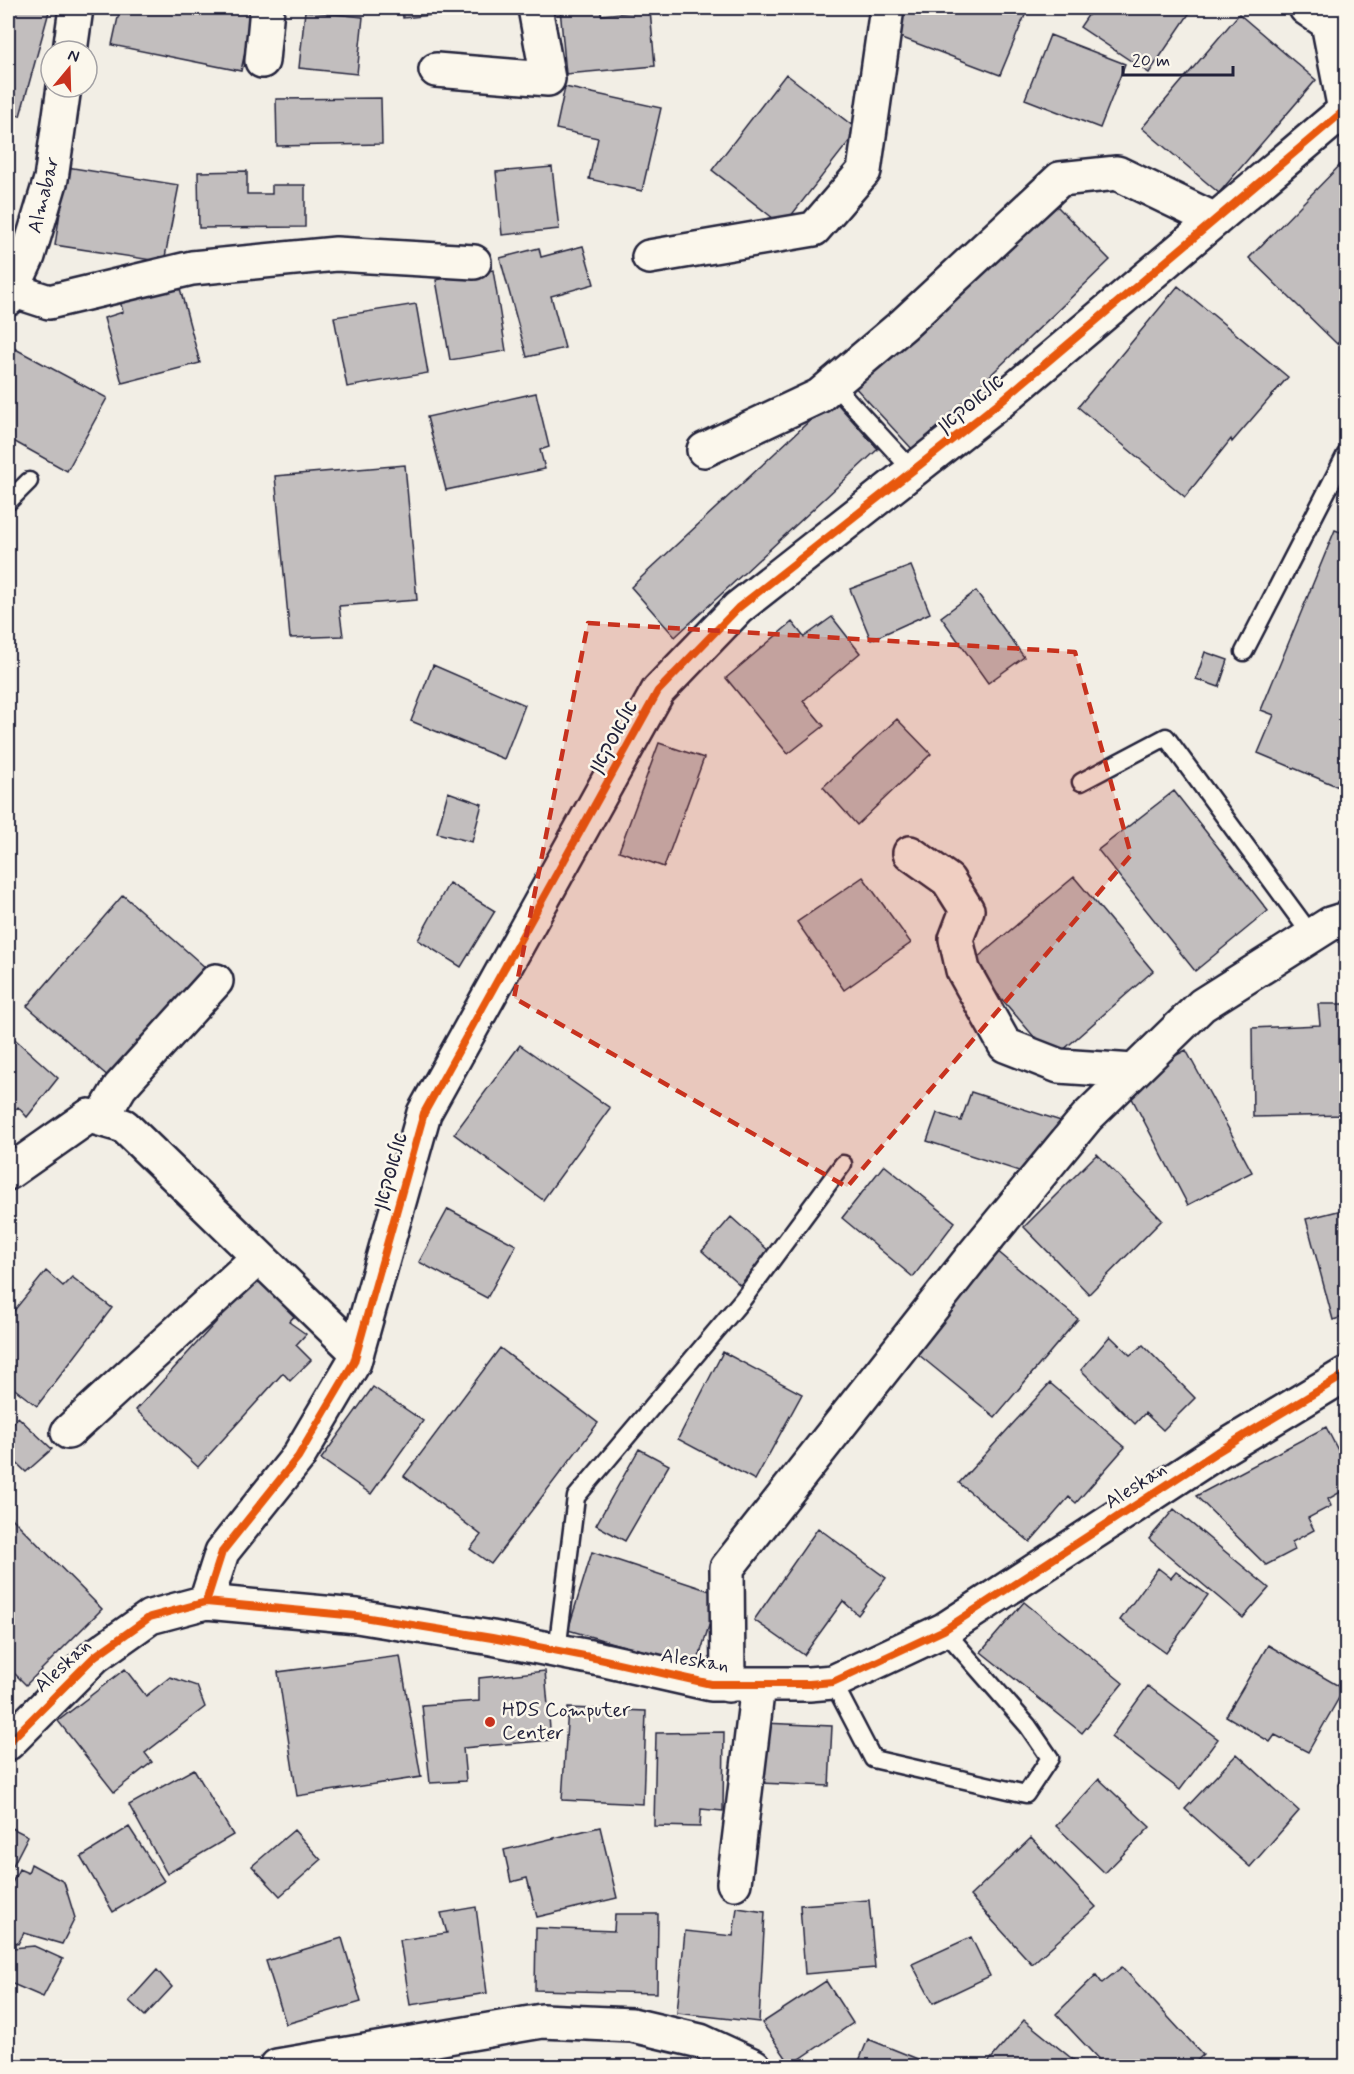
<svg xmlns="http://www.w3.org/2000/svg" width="1354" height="2074" viewBox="0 0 1354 2074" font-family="Mynerve,'Playpen Sans Hebrew',sans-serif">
	<rect width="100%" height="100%" fill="#f2eee5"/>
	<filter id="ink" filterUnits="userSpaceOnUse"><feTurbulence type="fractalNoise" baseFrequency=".0167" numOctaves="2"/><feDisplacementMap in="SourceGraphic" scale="12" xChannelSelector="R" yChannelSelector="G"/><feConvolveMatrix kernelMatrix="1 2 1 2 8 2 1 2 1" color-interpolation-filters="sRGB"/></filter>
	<g filter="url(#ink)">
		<path fill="#c2bebe" stroke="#22223b" stroke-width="1.5" d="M8 8H50L20 116 8 112Z
			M120 8H254L241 71 112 45Z
			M402 8H492V9L403 18Z
			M560 8H601V15L650 10 655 66 566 74Z
			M899 8H1028L1000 75 892 34Z
			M1093 8H1193L1149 73 1080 27Z
			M305 11 363 17 357 74 299 68Z
			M1239 14 1316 80 1219 193 1142 128Z
			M1050 35 1125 64 1100 128 1025 99Z
			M786 74 858 130 783 226 712 170Z
			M565 87 661 108 642 191 589 179 598 138 556 129Z
			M381 98 382 144 277 146 276 99Z
			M1346 159V334L1337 344 1249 258Z
			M67 167 179 185 164 262 55 245Z
			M552 167 559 229 502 235 496 172Z
			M247 171V194H272V185H305V227L199 228 198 172Z
			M1054 203 1110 260 913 450 853 385 892 349 896 353Z
			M583 246 594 284 551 296 565 348 527 357 500 258 539 248 541 257Z
			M493 270 506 351 450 360 436 280Z
			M177 277 200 363 122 383 104 318 123 312 118 293Z
			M1178 286 1288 377 1232 442 1231 439 1185 497 1078 407Z
			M416 304 428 373 347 387 334 317Z
			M8 345 107 398 67 471 8 438Z
			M536 393 549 447 540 450 545 469 446 490 427 417Z
			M833 399 878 449 675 637 631 587Z
			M405 465 417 600 339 606 343 636 290 638 275 476Z
			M1335 530 1346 534V790L1258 753 1274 715 1261 710Z
			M911 566 930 613 871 640 850 589Z
			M976 591 1024 657 988 683 941 617Z
			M832 617 860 653 803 701 824 726 788 754 726 678 792 622 804 637Z
			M1205 652 1228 660 1219 687 1196 679Z
			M433 665 525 705 504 759 411 721Z
			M897 719 931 754 857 825 823 787Z
			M659 743 704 758 664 867 619 851Z
			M1174 791 1268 911 1195 971 1098 850Z
			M448 792 482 804 472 842 437 833Z
			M863 877 911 943 844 990 797 922Z
			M1074 877 1153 971 1053 1059 971 963Z
			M449 883 495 911 461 967 418 940Z
			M123 895 206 968 110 1078 27 1006Z
			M1318 1004H1346V1115L1253 1117 1252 1028 1320 1025Z
			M8 1033 58 1078 27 1117 18 1107 8 1117Z
			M520 1045 610 1108 543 1200 454 1134Z
			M1186 1050 1252 1172 1188 1205 1124 1083Z
			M971 1092 1061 1121 1051 1158 1031 1175 927 1141 937 1113 961 1121Z
			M1097 1154 1162 1220 1089 1294 1024 1227Z
			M884 1165 955 1222 913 1277 842 1218Z
			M448 1209 516 1245 487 1298 419 1262Z
			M1346 1209V1316L1333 1320 1306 1219Z
			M731 1217 769 1251 740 1285 702 1251Z
			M996 1250 1078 1319 995 1417 914 1351Z
			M46 1271 63 1286 72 1277 112 1308 37 1406 8 1384V1316L9 1317Z
			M258 1276 299 1311 289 1322 306 1334 296 1345 311 1360 290 1381 283 1373 198 1467 136 1410Z
			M1110 1336 1130 1355 1143 1345 1195 1398 1163 1430 1145 1413 1135 1424 1081 1370Z
			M500 1348 598 1423 491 1564 470 1549 481 1535 404 1476Z
			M723 1352 802 1394 755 1480 678 1439Z
			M1050 1383 1125 1447 1076 1503 1069 1497 1030 1542 959 1483Z
			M373 1387 423 1421 371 1494 321 1459Z
			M18 1417 52 1449 26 1472 8 1455V1429Z
			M1326 1427 1346 1466V1489L1328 1499 1331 1506 1308 1518 1314 1530 1292 1542 1295 1550 1266 1565 1196 1496Z
			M639 1449 669 1465 625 1541 596 1525Z
			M1174 1509 1269 1588 1243 1618 1149 1539Z
			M8 1514 102 1609 26 1685 8 1667Z
			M818 1528 886 1578 858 1615 843 1601 804 1655 754 1620Z
			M592 1552 719 1594 696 1667 568 1630Z
			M1158 1568 1171 1578 1176 1572 1208 1595 1166 1653 1120 1620Z
			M1024 1602 1123 1683 1082 1733 981 1652Z
			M1268 1645 1344 1689 1308 1752 1275 1735 1270 1742 1226 1716Z
			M400 1656 421 1777 297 1796 278 1672Z
			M125 1669 146 1696 170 1677 197 1686 205 1707 145 1753 152 1762 114 1792 58 1721Z
			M545 1671 551 1740 463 1748 466 1781 430 1783 422 1705 479 1701V1678Z
			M1148 1686 1218 1739 1180 1790 1111 1737Z
			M568 1708 646 1711 643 1804 562 1800Z
			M763 1723 832 1726 829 1786 760 1783Z
			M724 1732 723 1811 701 1809 700 1827 654 1826 656 1733Z
			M1237 1754 1299 1811 1250 1867 1185 1809Z
			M1346 1768V1787L1338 1783Z
			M194 1769 233 1835 167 1874 129 1805Z
			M1099 1779 1150 1827 1105 1873 1056 1826Z
			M8 1826 28 1836 8 1875Z
			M129 1827 164 1881 113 1912 81 1857Z
			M600 1827 617 1898 537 1917 527 1878 511 1882 504 1850Z
			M294 1830 321 1860 280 1896 252 1866Z
			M1031 1838 1096 1907 1032 1964 970 1896Z
			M31 1864 64 1882 75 1918 62 1944 24 1933 18 1944 8 1937V1891L19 1869 28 1873Z
			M869 1900 875 1968 805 1974 800 1905Z
			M476 1907 487 1993 410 2005 400 1940 447 1933 441 1913Z
			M737 1908 765 1912 759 2022 677 2013 685 1931 733 1936Z
			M615 1914H658L657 1993 535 1990 536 1928 614 1931Z
			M971 1937 990 1976 933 2003 912 1964Z
			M342 1938 361 2002 286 2024 266 1961Z
			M8 1944 13 1948 34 1946 63 1959 43 1997 8 1982Z
			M1122 1967 1203 2055 1191 2066H1105L1056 2014 1096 1975 1102 1983Z
			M157 1970 172 1987 145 2016 129 2001Z
			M826 1981 853 2023 791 2065 762 2023Z
			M1024 2020 1081 2066H985Z
			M868 2039 930 2064 929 2066H857Z"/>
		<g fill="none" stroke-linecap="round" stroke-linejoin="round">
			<g stroke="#22223b" stroke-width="21">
				<path id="service" d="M833 384 913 471
					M8 502 29 481
					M1244 652 1346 454
					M1081 782 1166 737 1312 936
					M557 1651 576 1497 743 1299 843 1164
					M833 1682 873 1759 1026 1794 1050 1758 1028 1726 944 1630"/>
			</g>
			<g stroke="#22223b" stroke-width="38">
				<path id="minor" d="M1306 8 1328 23 1345 110
					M70 51 76 8
					M262 61 267 8
					M436 70 548 79 535 8
					M649 257 814 229 864 171 887 8
					M12 290 49 302 192 268 336 254 474 262
					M8 299 28 256 51 179 64 87
					M704 450 819 396 904 324 1060 179 1117 173 1215 220
					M910 853 948 880 967 910 956 939 963 970 1005 1045 1059 1066 1134 1071
					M101 1119 120 1087 216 981
					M8 1173 89 1116 124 1126 357 1352
					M68 1432 259 1257
					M206 1602 222 1552 298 1457 354 1362 424 1113 658 691 738 608 1001 401 1346 109
					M728 1685 727 1568 975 1253 1087 1117 1202 1005 1330 924 1346 919
					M734 1883 758 1685
					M277 2066 542 2021 632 2025 700 2041 754 2066"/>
			</g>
			<g stroke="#22223b" stroke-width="38">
				<path id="tertiary" d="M8 1743 95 1656 150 1617 206 1602 357 1616 492 1638 600 1659 711 1684H809L833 1682 944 1630 1217 1452 1346 1374"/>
			</g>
			<use href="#service" stroke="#fbf7ec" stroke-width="16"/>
			<use href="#minor" stroke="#fbf7ec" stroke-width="33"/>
			<use href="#tertiary" stroke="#fbf7ec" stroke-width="33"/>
			<g stroke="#fbf7ec" stroke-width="11">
				<path id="cycleway" d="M206 1602 222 1552 298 1457 354 1362 424 1113 658 691 738 608 1001 401 1346 109
					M8 1743 95 1656 150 1617 206 1602 357 1616 492 1638 600 1659 711 1684H809L833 1682 944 1630 1217 1452 1346 1374"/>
			</g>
			<use href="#cycleway" stroke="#e8590c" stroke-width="8"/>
		</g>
	</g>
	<path fill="#c8321e" fill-opacity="0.2" stroke="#c8321e" stroke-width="4.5" stroke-dasharray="12 8" stroke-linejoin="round" d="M588 623 1075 652 1131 855 847 1187 514 998Z"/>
	<circle fill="#c8321e" stroke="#fbf7ec" stroke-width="2" cx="490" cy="1722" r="6"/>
	<g text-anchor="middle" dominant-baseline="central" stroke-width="5" stroke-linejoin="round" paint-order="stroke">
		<g font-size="20" fill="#22223b" stroke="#fbf7ec">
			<text transform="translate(44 195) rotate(-76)">Almabar</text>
			<text transform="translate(971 404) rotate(-39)">אלאסקאן</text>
			<text transform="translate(614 737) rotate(-61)">אלאסקאן</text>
			<text transform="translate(391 1171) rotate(-74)">אלאסקאן</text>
			<text transform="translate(1136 1486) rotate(-33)">Aleskan</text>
			<text transform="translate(695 1661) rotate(9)">Aleskan</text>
			<text transform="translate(63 1666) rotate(-43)">Aleskan</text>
		</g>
		<g font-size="20" fill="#22223b" stroke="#fbf7ec" text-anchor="start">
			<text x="502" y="1710">HDS Computer<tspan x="502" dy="23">Center</tspan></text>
		</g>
	</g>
	<rect width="1354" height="2074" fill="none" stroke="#fbf7ec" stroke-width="30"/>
	<rect x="15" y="15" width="1324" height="2044" fill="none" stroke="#22223b" stroke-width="2" filter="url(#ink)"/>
	<g transform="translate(69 69) rotate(19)"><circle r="28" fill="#fbf7ec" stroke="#a4a2a5" stroke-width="1.5"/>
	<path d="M0-4.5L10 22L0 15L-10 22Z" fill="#c8321e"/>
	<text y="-9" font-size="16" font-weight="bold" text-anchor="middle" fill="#22223b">N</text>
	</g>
	<path d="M1123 66v9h110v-9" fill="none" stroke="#22223b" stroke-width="3"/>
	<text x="1132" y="66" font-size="18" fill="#22223b" stroke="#fbf7ec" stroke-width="4.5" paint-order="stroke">20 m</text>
</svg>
